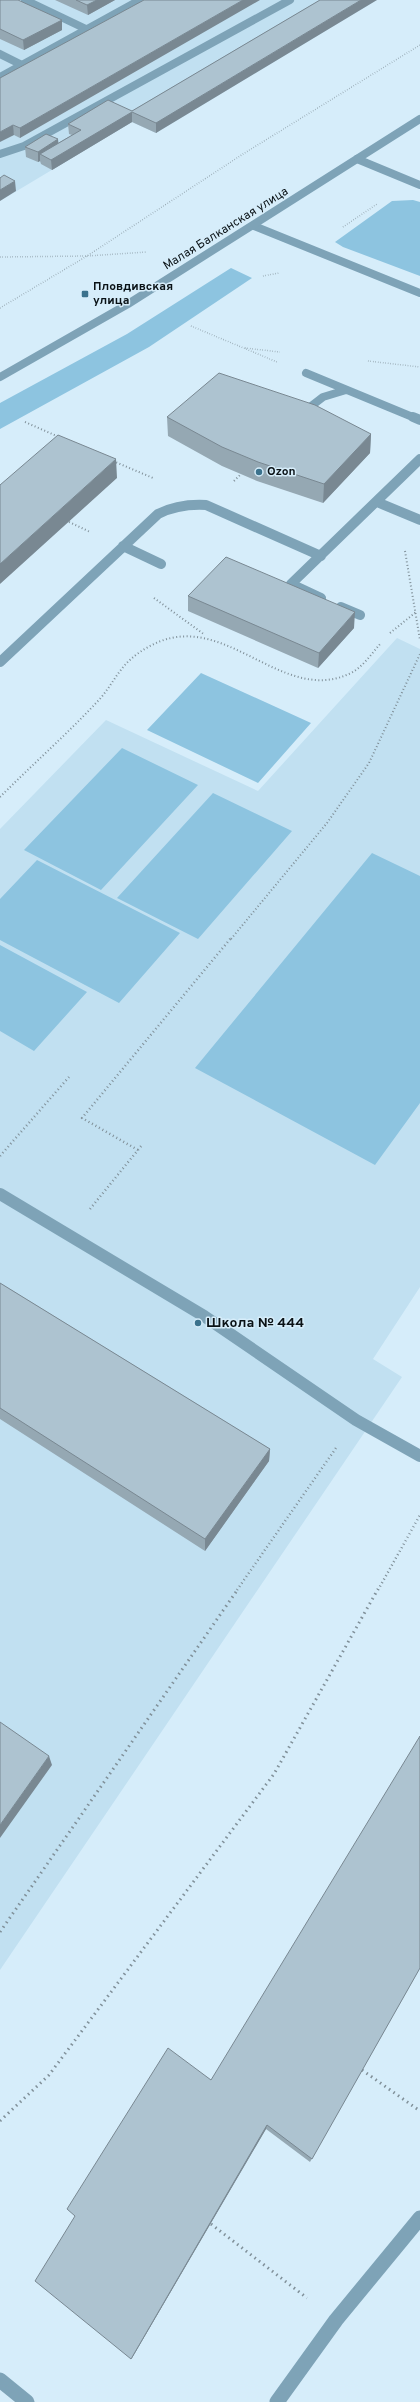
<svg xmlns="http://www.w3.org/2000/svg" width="420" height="2402" viewBox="0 0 420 2402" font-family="Overpass,sans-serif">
	<rect width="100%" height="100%" fill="#d6edfa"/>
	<path fill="#c1e0f1" d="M0 0H377L156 133 132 122 0 201Z
		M397 638 420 649V1287L373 1359 402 1377 0 1970V829L106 720 258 791Z"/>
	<path fill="#8dc4e0" d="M413 200 420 202V276L343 247 335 242 392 201Z
		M231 268 252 278 149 347 0 429V403L127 334Z
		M201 673 311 723 258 783 147 730Z
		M122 748 198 785 101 890 24 850Z
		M213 793 292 831 198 939 117 898Z
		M372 853 420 876V1103L375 1165 195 1068Z
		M37 860 180 933 119 1003 0 940V899Z
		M0 945 87 992 34 1051 0 1031Z"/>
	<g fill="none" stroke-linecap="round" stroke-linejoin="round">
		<path stroke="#809099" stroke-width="1.5" stroke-dasharray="0.5 2" stroke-linecap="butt" d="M343 227 377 204
			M0 257 87 256 147 252
			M263 276 279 273
			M0 308 87 256 243 154 420 45
			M191 326 277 362
			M245 348 280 352
			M368 361 420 367"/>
		<path stroke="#809099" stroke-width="2" stroke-dasharray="1 2.5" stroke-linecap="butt" d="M25 422 59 437
			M113 461 153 478
			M234 481 241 474
			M69 522 90 532
			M405 551 420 640
			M154 598 205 635
			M390 633 416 612
			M0 797C32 765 66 735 97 702 110 689 117 671 131 659 141 650 157 641 171 638 235 624 288 704 351 673 363 667 372 653 381 643
			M231 939 327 823 369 763 420 654"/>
		<path stroke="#809099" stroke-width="2.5" stroke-dasharray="1 3" stroke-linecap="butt" d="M138 1150 82 1118 231 938
			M0 1156 69 1077
			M90 1209 142 1145
			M237 1590 336 1448
			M378 1590 420 1515"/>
		<path stroke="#809099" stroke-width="3" stroke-dasharray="1.5 4" stroke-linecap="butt" d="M0 1932 238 1589
			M362 2070 420 2111
			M0 2121 49 2075 274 1774 378 1589
			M211 2224 307 2298"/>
		<path stroke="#7ea3b7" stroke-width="8" d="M25 0 86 29
			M0 54 22 65
			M0 77 140 0
			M0 154 24 146 290 0
			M306 373 415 418
			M301 414 323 397 346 390"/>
		<path stroke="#7ea3b7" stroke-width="10" d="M413 417 420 420
			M377 502 420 520
			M123 546 161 564
			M321 598 291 584 420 459
			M341 607 360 615
			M0 662 158 514C174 506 188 504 206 505L321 556"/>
		<path stroke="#7ea3b7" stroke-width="12" d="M0 1194 204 1316 356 1420 420 1456"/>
		<path stroke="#7ea3b7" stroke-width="15" d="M0 2380 27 2402
			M277 2402 336 2320 420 2218"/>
		<path stroke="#7ea3b7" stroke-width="8" d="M357 159 420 185
			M254 226 420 293"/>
		<path stroke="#7ea3b7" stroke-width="8" d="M0 377 128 304 420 119"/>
	</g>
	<path fill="#95a8b3" d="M0 0 62 20V30L24 50 0 39Z
		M55 0H115L88 15Z
		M144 0 20 138 14 135 0 78Z
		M320 0 156 133 132 122 52 170 41 164 40 161 38 162 26 157 25 147 58 139V143L72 135 69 134 68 124 132 111Z
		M167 417 371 434 370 453 323 503 257 481 222 466 168 436Z
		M188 596 354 628 318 668 188 611Z
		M0 1283 270 1449 269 1461 205 1551 0 1419Z
		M420 1968 310 2162 266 2129 132 2358 211 2080Z"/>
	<path fill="#798892" d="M97 0H115L88 15 87 5Z
		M243 0H260L20 138V128Z
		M361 0H377L156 133V123Z
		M62 20V30L24 50 23 40Z
		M132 112V122L52 170 51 160Z
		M13 125 14 135 0 142V132Z
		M58 139 59 149 40 154V161L38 162V152Z
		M15 181 16 191 0 201V190Z
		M371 434 370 453 323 503 324 484Z
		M116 459 117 478 0 584V564Z
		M355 612 354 628 318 668 319 653Z
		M270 1449 269 1461 205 1551V1539Z
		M49 1756 52 1765 0 1838V1825Z
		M267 2125 266 2129 132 2358 131 2359Z"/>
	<path fill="#adc3d0" stroke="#798892" d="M0 0H18L62 20 23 40 0 29Z
		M76 0H97L87 5Z
		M144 0H243L20 128 13 125 0 132V78Z
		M320 0H361L156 123 132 112 51 160 40 154 81 130 68 124 108 100 132 111Z
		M46 134 58 139 38 152 25 147Z
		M4 175 15 181 0 190V178Z
		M219 373 315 405 371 434 324 484 258 462 222 447 167 417Z
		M58 435 116 459 0 564V485Z
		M226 557 355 612 319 653 188 596Z
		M0 1283 270 1449 205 1539 0 1408Z
		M0 1722 49 1756 0 1825Z
		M420 1736V1968L312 2159 267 2125 131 2359 35 2281 75 2216 67 2209 168 2048 211 2080Z"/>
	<g fill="#3b728d" stroke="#d6edfa" stroke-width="1.5">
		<rect x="81" y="290" width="8" height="8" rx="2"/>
		<circle cx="259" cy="472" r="4"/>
		<circle cx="198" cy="1323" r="4"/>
	</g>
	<g text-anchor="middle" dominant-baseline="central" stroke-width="3" stroke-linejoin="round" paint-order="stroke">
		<g font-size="12" fill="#0a1216" stroke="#d6edfa">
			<text transform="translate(226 229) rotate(-32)">Малая Балканская улица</text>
		</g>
		<g font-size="12" font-weight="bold" fill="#0a1216" stroke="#d6edfa" text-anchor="start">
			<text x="93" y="287">Пловдивская<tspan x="93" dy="14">улица</tspan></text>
			<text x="267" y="472">Ozon</text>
		</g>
		<g font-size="14" font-weight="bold" fill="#0a1216" stroke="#d6edfa" text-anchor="start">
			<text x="206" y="1323">Школа № 444</text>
		</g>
	</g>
</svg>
